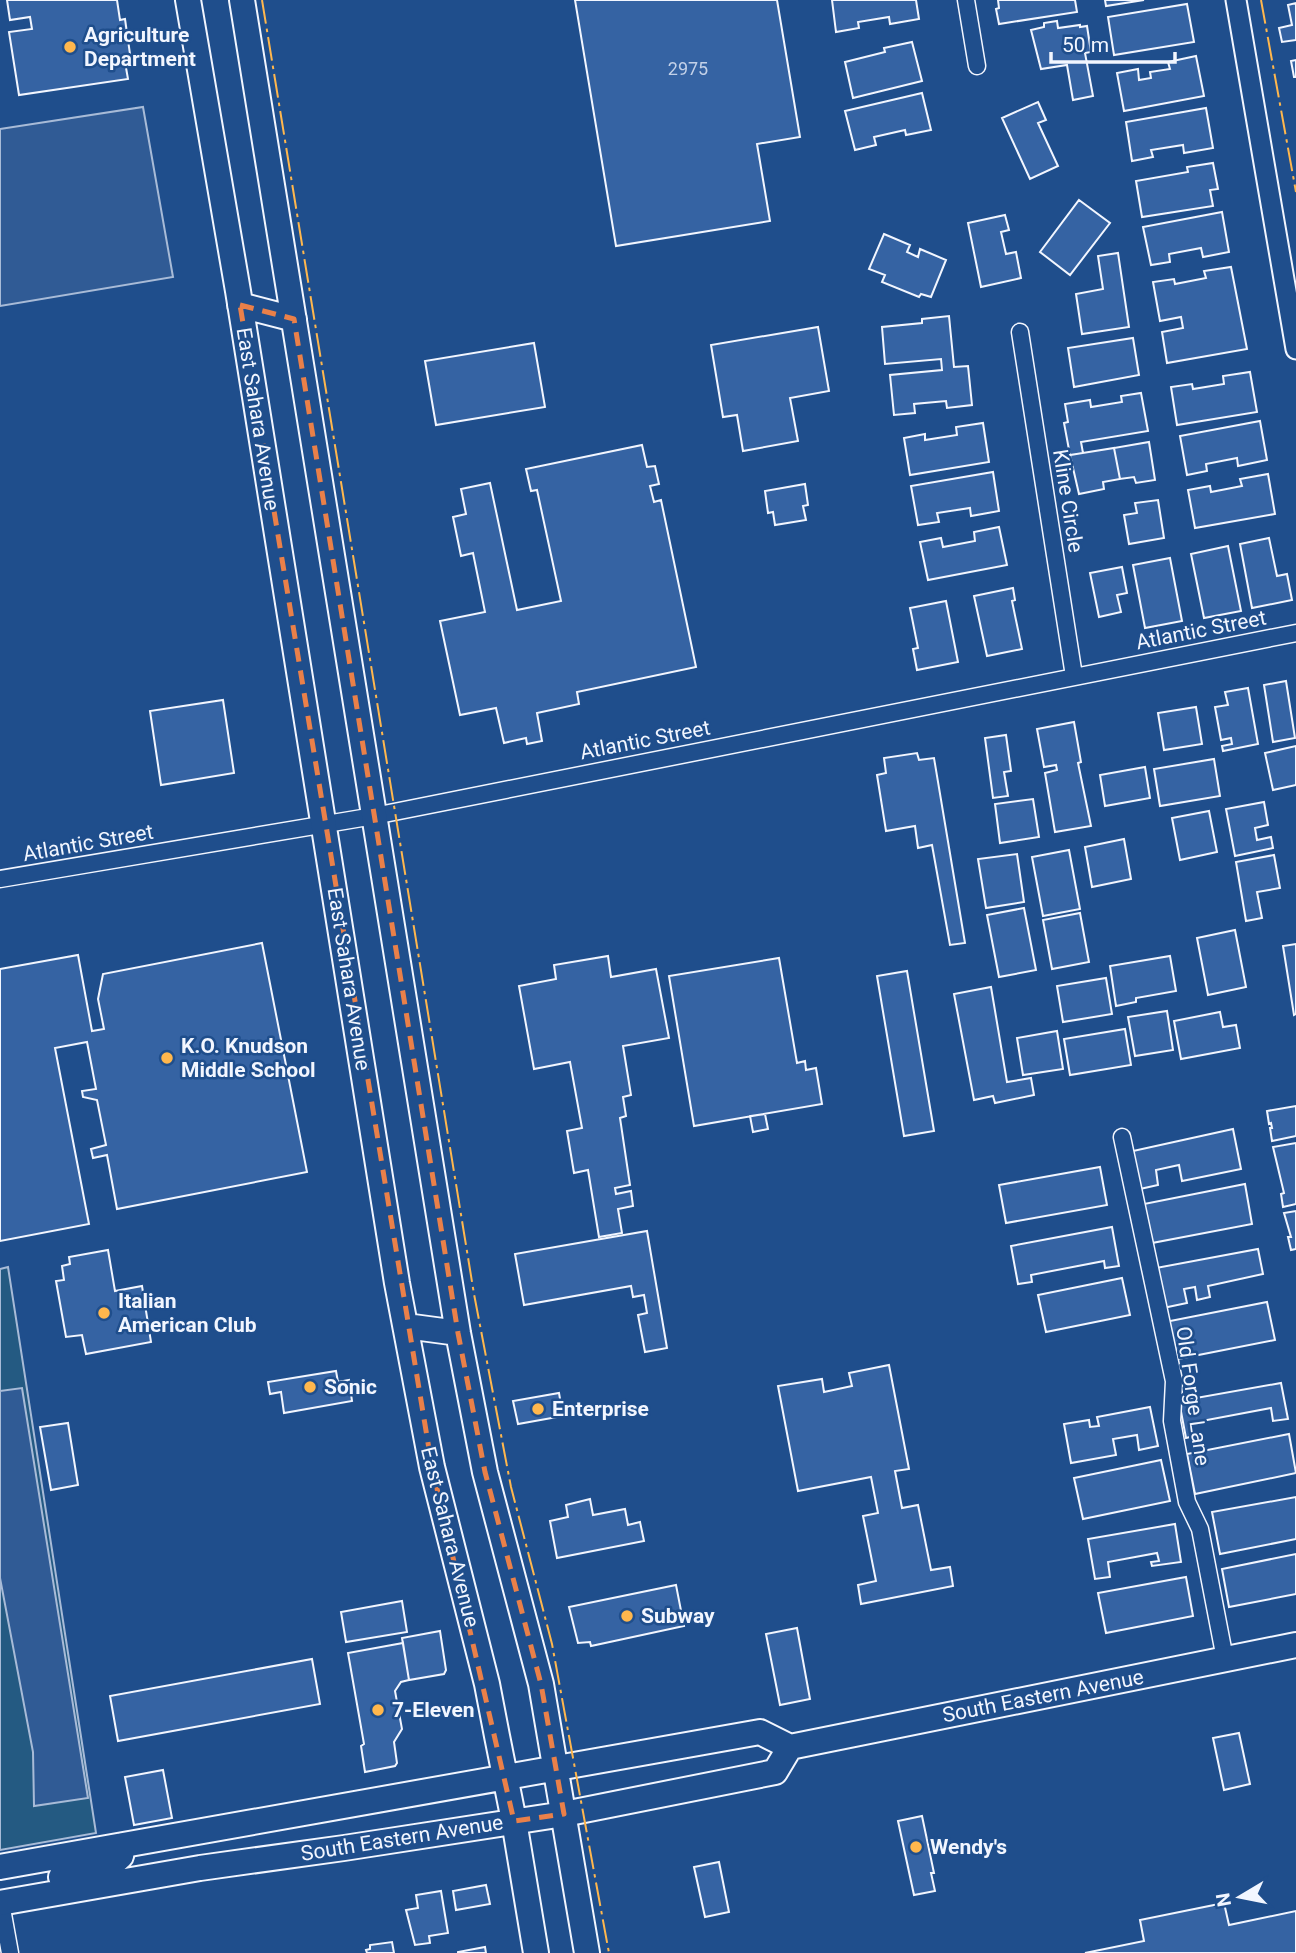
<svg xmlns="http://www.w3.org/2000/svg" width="1296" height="1953" viewBox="0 0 1296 1953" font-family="Roboto,sans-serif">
	<rect width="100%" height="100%" fill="#1f4e8c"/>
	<path fill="#245a82" stroke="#a8bbd7" stroke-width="2" d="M8 1267 96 1833 0 1850V1269Z"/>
	<path fill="#305b95" stroke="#a8bbd7" stroke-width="2" d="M143 107 173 277 0 306V129Z
		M22 1388 88 1798 34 1806 33 1752 0 1578V1391Z"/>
	<path fill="#3563a3" stroke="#f2f6ff" stroke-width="2" d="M7 0H117L120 20 125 19 131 61 125 62 128 79 19 95 9 32 32 29 30 17 10 20Z
		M575 0H777L800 137 757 144 770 221 616 246Z
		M832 0H916L919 19 890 24 889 17 858 22 859 28 836 32Z
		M998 0H1075L1077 12 999 24 996 9 999 8Z
		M1105 0H1144L1106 6Z
		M1296 3V40L1282 42 1279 28 1292 25 1288 5Z
		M1187 4 1194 42 1114 55 1108 17Z
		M1057 21 1058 28 1080 25V27L1087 26 1091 52 1085 53 1093 96 1073 100 1067 65 1041 69 1031 30 1044 27V23Z
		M912 42 922 81 853 98 845 62 885 52 884 48Z
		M1196 56 1204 96 1124 111 1117 73 1138 69 1139 80 1151 78 1150 72 1170 69 1168 62Z
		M1296 60V77H1294L1291 61Z
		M922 93 931 130 906 135 905 130 874 137 876 145 855 150 845 111Z
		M1038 102 1046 120 1038 123 1058 166 1030 179 1002 118Z
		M1206 108 1213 148 1184 153 1183 145 1151 150 1153 157 1132 161 1126 122Z
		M1213 163 1218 189 1210 190 1213 206 1142 217 1136 181 1188 172 1187 167Z
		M1079 200 1110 223 1070 275 1040 252Z
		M1222 212 1229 252 1203 257 1201 248 1169 254 1170 262 1151 265 1143 227Z
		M1005 215 1009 230 1001 232 1006 254 1016 252 1021 278 981 287 968 223Z
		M884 234 910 245 907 252 918 257 920 249 946 260 931 297 921 294 919 297 882 282 885 275 869 269Z
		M1118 253 1129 327 1082 334 1076 294 1103 289 1098 256Z
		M1231 267 1247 349 1167 363 1162 332 1183 328 1181 317 1160 321 1153 282 1174 279 1175 284 1206 278 1204 271Z
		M949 316 954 367 968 366 972 405 947 408 946 401 914 404 915 413 894 415 890 375 942 370 941 359 885 364 882 327 922 323V319Z
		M818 327 829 391 790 398 798 441 743 451 737 415 723 417 711 345Z
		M1133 338 1139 375 1074 387 1068 348Z
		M534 343 545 407 436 425 425 361Z
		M1250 372 1257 412 1177 425 1171 387 1192 384 1193 389 1224 384 1223 376Z
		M1141 393 1148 431 1081 442 1083 453 1070 455 1064 423 1068 422 1065 404 1090 400 1091 407 1122 402 1121 396Z
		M1260 421 1267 460 1238 466 1237 458 1206 464 1207 471 1187 475 1180 436Z
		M983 423 989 462 910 475 904 438 925 434V440L957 435 956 427Z
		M1149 442 1155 480 1136 483 1134 477 1120 479 1114 448Z
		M642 445 647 467 655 466 659 484 650 486 654 502 661 500 696 667 577 692 579 704 537 713 542 741 527 744 526 738 504 743 496 708 460 715 440 621 485 612 473 553 461 556 453 517 466 514 461 489 490 483 517 610 561 601 537 490 531 491 526 469Z
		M1114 448 1120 479 1103 482 1104 489 1079 494 1070 455Z
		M993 472 999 511 971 516 970 508 937 513 939 522 918 525 911 486Z
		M1268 474 1275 514 1195 528 1188 490 1210 486 1211 492 1242 486 1240 479Z
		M805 484 808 505 803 506 806 520 775 525 773 512 768 513 765 491Z
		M1158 500 1164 538 1129 544 1124 515 1137 513 1135 503Z
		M999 527 1007 565 928 580 920 542 941 538 943 547 975 541 974 532Z
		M1269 538 1277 576 1287 574 1292 600 1252 608 1240 544Z
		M1228 546 1241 611 1204 618 1191 554Z
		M1170 558 1182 621 1145 628 1133 565Z
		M1122 567 1127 593 1117 595 1121 612 1099 617 1090 573Z
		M1013 588 1015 600 1012 601 1022 649 987 656 974 596Z
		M946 601 958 662 917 670 913 649 918 648 910 608Z
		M1286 681 1295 738 1273 742 1264 685Z
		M1248 688 1258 744 1223 751 1222 746 1232 744 1231 738 1221 740 1215 707 1228 705 1225 692Z
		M223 700 234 773 161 785 150 711Z
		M1196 707 1202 744 1164 750 1158 713Z
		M1074 722 1081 762 1078 763 1091 826 1055 832 1045 773 1057 770 1056 765 1044 767 1037 729Z
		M1006 735 1011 771 1004 772 1008 796 993 798 985 738Z
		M1296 746V785L1273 790 1265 753Z
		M917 753 919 760 934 758 965 943 950 945 932 845 918 848 915 826 886 831 877 775 886 773 884 758Z
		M1214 759 1220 796 1160 806 1154 769Z
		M1145 767 1150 798 1105 806 1100 775Z
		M1033 799 1039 837 1000 843 995 804Z
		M1264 802 1268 825 1255 828 1257 840 1271 837 1273 848 1235 856 1226 809Z
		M1209 811 1217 852 1180 860 1172 818Z
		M1124 839 1131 879 1092 887 1085 847Z
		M1069 850 1080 909 1043 916 1032 857Z
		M1017 854 1024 902 986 908 978 859Z
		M1274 855 1280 888 1257 892 1262 918 1246 921 1236 862Z
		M1024 908 1036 970 999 977 987 915Z
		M1080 913 1089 962 1052 969 1043 920Z
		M1235 930 1246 987 1208 995 1197 938Z
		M262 943 307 1172 117 1209 107 1155 93 1158 91 1149 106 1145 97 1100 83 1097 82 1091 96 1089 87 1042 55 1048 89 1224 0 1241V969L78 955 92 1031 104 1029 98 999 103 974Z
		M1296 944V1014L1294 1015 1283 946Z
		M608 956 611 977 656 969 669 1038 623 1046 631 1095 623 1097 626 1116 620 1118 630 1185 615 1188 616 1194 631 1191 633 1206 618 1209 622 1233 599 1237 588 1170 574 1173 567 1131 582 1128 570 1062 534 1069 519 986 556 979 554 965Z
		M1170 956 1176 991 1136 998V1002L1116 1006 1110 966Z
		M779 958 797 1063 805 1061 806 1070 816 1068 822 1104 694 1126 669 976Z
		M907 971 934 1131 904 1136 877 976Z
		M1106 978 1112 1014 1063 1022 1057 986Z
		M991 987 1007 1082 1031 1078 1034 1095 995 1103 993 1096 974 1100 954 994Z
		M1167 1011 1173 1050 1135 1056 1128 1017Z
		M1220 1012 1223 1027 1236 1025 1240 1048 1181 1059 1174 1021Z
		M1125 1029 1131 1065 1070 1075 1064 1039Z
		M1057 1031 1063 1069 1023 1075 1017 1038Z
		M1296 1106V1136L1272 1141 1270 1128H1272L1271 1123 1269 1124 1267 1111Z
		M765 1114 768 1129 753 1132 750 1116Z
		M1233 1129 1241 1169 1182 1181 1179 1165 1156 1170 1158 1185 1140 1189 1133 1151Z
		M1296 1143V1204L1283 1207 1281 1194 1284 1193 1273 1147Z
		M1100 1167 1107 1205 1006 1223 999 1185Z
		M1245 1184 1252 1224 1152 1243 1144 1204Z
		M1296 1211V1249L1291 1250 1288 1237H1291L1284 1213Z
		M1112 1227 1119 1266 1105 1268 1104 1261 1031 1275 1032 1282 1018 1284 1011 1246Z
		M647 1231 667 1348 645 1352 638 1315 647 1313 644 1295 633 1297 631 1286 524 1305 515 1254Z
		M1258 1249 1263 1274 1208 1286 1210 1297 1197 1300 1195 1287 1184 1289 1187 1303 1163 1308 1156 1268Z
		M108 1250 115 1291 142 1286 151 1342 86 1354 82 1335 66 1337 56 1281 64 1280 62 1266 70 1264 69 1257Z
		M1122 1278 1130 1315 1046 1332 1038 1295Z
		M1267 1302 1275 1340 1173 1360 1165 1322Z
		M889 1365 909 1469 895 1471 902 1508 918 1505 931 1570 950 1567 953 1586 861 1604 858 1585 876 1581 863 1516 878 1513 871 1477 798 1491 778 1386 822 1379 824 1392 852 1386 849 1373Z
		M336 1371 338 1382 349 1380 352 1401 284 1413 281 1392 270 1394 268 1382Z
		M1281 1383 1288 1419 1273 1421 1271 1408 1191 1423 1194 1436 1186 1438 1179 1401Z
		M559 1393 563 1416 518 1424 513 1401Z
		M1150 1407 1158 1446 1139 1450 1137 1435 1113 1439 1116 1455 1071 1463 1064 1424 1089 1420 1090 1427 1099 1426 1097 1417Z
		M68 1423 78 1485 51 1490 40 1427Z
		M1289 1434 1296 1473 1195 1494 1187 1454Z
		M1161 1460 1170 1501 1083 1519 1074 1478Z
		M1296 1497V1539L1220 1554 1212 1512Z
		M590 1499 593 1515 625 1509 628 1525 640 1522 644 1541 557 1558 550 1521 568 1517 566 1505Z
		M1175 1524 1181 1562 1152 1566 1151 1562 1159 1561 1157 1553 1108 1562 1110 1577 1095 1579 1088 1539Z
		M1296 1554V1594L1229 1607 1222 1569Z
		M1186 1577 1193 1616 1106 1633 1098 1593Z
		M676 1585 684 1626 591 1646 590 1642 578 1643 569 1607Z
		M402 1601 407 1632 346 1642 341 1612Z
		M797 1628 810 1699 780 1705 766 1634Z
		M440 1631 446 1670 444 1674 409 1680 402 1638Z
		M403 1643 409 1680 401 1682 395 1691 402 1729 394 1742 397 1763 395 1766 365 1772 361 1746 364 1744 348 1653Z
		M312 1659 320 1704 118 1741 110 1696Z
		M1239 1733 1250 1784 1224 1790 1213 1738Z
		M163 1770 172 1818 134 1825 125 1777Z
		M922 1816 934 1873H931L935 1891 914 1895 898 1821Z
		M719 1862 729 1912 705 1917 694 1867Z
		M486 1885 490 1904 456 1910 453 1891Z
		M441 1891 448 1933 429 1936 430 1943 415 1945 406 1910 418 1908 416 1895Z
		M1224 1903 1229 1925 1296 1911V1953H1085L1144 1941 1140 1920Z
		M392 1942 394 1953H367L366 1950 370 1949V1945Z
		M485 1947 486 1953H458V1952Z"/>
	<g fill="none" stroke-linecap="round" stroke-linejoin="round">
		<g stroke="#f2f6ff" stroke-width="19">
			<path id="minor" d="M966 0 977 66
				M1020 332 1074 676
				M0 879 374 816 1296 633
				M1122 1137 1174 1381 1172 1421 1187 1502 1200 1529 1225 1659
				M1 1903 10 1953"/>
		</g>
		<g stroke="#f2f6ff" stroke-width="23">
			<path id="tertiary" d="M1236 0 1296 349"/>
		</g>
		<g stroke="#f2f6ff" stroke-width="28">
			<path id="primary" d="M188 0 238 291 397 1283 432 1467 487 1684 497 1736 514 1821 536 1953
				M242 0 458 1333 485 1472 541 1684 587 1953
				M240 305 294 319
				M406 1326 458 1333
				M0 1867 760 1732 790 1747 1296 1645
				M61 1877 111 1865 121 1856 123 1845
				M0 1903 200 1868 344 1848 564 1814 775 1772 790 1747"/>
		</g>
		<use href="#minor" stroke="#1f4e8c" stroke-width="16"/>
		<use href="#tertiary" stroke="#1f4e8c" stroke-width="19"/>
		<use href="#primary" stroke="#1f4e8c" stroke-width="24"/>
		<path stroke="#ffb74d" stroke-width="2" stroke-dasharray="24 5 3.5 5" stroke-linecap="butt" d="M262 0 474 1294 511 1487 552 1644 609 1953
			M1261 0 1296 192"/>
	</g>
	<path fill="none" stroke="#ea8049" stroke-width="5" stroke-dasharray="14 9" stroke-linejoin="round" d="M240 305 294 319 458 1333 485 1472 541 1684 564 1814 514 1821 432 1467Z"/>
	<g fill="#ffb74d" stroke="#1f4e8c" stroke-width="2.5">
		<circle cx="70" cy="47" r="7"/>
		<circle cx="167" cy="1058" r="7"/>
		<circle cx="104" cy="1313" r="7"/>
		<circle cx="310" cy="1387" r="7"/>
		<circle cx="538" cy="1409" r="7"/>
		<circle cx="627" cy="1616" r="7"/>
		<circle cx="378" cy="1710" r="7"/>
		<circle cx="916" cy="1847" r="7"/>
	</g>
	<g text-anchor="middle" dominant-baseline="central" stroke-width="5" stroke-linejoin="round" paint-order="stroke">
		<g font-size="18" fill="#c3d1e8">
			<text x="688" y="68">2975</text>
		</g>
		<g font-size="21" font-weight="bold" fill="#f2f6ff" stroke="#1f4e8c" text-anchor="start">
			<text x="84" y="35">Agriculture<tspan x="84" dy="24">Department</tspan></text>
			<text x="181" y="1046">K.O. Knudson<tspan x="181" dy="24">Middle School</tspan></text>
			<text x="118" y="1301">Italian<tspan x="118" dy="24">American Club</tspan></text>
			<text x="324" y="1387">Sonic</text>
			<text x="552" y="1409">Enterprise</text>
			<text x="641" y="1616">Subway</text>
			<text x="392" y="1710">7-Eleven</text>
			<text x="930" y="1847">Wendy's</text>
		</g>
		<g font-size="21" fill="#f2f6ff" stroke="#1f4e8c">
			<text transform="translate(258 419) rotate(81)">East Sahara Avenue</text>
			<text transform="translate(1068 501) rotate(81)">Kline Circle</text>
			<text transform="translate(1201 630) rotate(-11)">Atlantic Street</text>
			<text transform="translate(645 740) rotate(-11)">Atlantic Street</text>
			<text transform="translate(88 843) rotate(-10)">Atlantic Street</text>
			<text transform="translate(349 979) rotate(81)">East Sahara Avenue</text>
			<text transform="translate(1193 1396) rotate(82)">Old Forge Lane</text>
			<text transform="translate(450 1537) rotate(76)">East Sahara Avenue</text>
			<text transform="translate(1043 1696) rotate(-11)">South Eastern Avenue</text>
			<text transform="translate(402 1838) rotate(-9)">South Eastern Avenue</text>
		</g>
	</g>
	<g transform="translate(1240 1897) rotate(260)" stroke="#1f4e8c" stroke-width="5" paint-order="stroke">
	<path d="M0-5L12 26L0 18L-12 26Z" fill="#f2f6ff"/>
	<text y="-10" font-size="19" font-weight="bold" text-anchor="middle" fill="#f2f6ff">N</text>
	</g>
	<path d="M1051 52v10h124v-10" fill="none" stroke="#f2f6ff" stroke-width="3.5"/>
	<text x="1062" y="52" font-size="21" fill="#f2f6ff" stroke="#1f4e8c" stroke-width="5" paint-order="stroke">50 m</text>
</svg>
